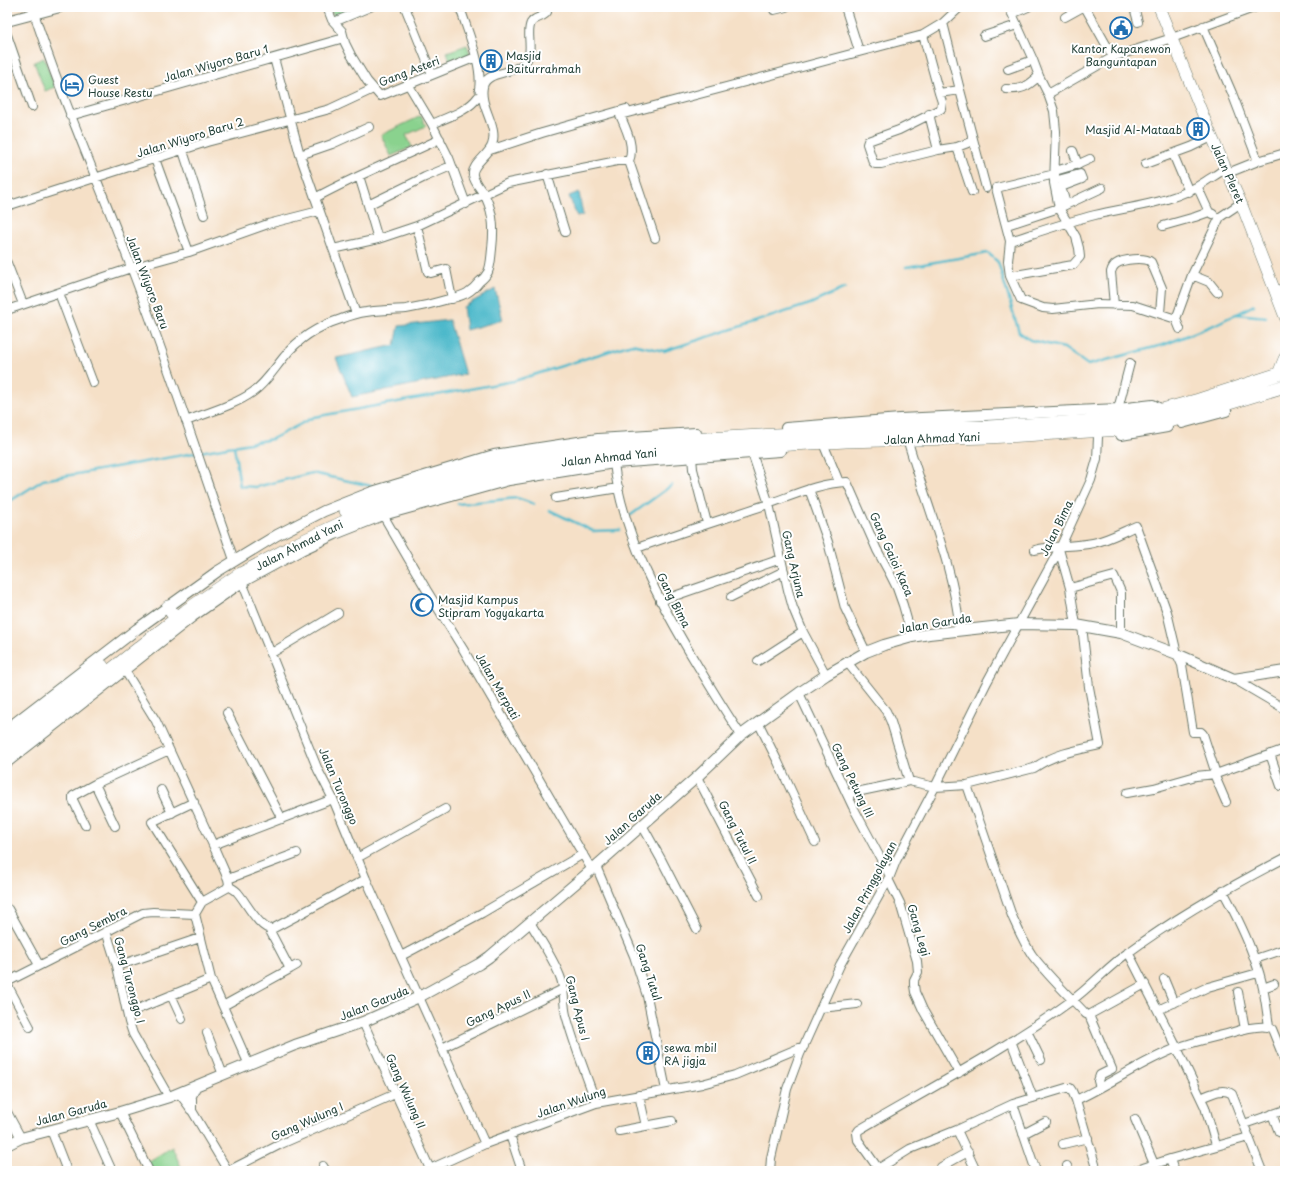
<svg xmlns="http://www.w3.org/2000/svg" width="1292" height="1178" viewBox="0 0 1292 1178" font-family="'Playpen Sans',sans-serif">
	<rect width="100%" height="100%" fill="#fff"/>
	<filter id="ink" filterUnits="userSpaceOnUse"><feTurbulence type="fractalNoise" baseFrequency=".025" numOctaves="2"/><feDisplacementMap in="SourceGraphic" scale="8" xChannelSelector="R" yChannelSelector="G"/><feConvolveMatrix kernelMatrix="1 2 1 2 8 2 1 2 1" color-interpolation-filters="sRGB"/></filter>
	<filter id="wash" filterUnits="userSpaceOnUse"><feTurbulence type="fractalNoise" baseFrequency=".012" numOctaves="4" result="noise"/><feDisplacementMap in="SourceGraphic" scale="16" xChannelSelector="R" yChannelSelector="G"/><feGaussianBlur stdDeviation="0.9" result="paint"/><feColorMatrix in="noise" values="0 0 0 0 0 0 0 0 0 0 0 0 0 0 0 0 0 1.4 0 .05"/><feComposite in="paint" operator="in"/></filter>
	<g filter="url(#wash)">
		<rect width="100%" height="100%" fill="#f5e0c7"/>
		<path fill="#8ad28e" stroke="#548861" d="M330 7H355L356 10 336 18 334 17Z
			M467 45 471 56 451 63 447 52Z
			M44 58 55 87 45 91 34 62Z
			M421 116 426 126 406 135 412 147 391 156 381 135Z
			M172 1147 183 1171H150L146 1163Z"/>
		<path fill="#4eb9cb" stroke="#367b80" d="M579 192 583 215 577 217 569 196Z
			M495 289 503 320 466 330 463 307Z
			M449 320 465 374 352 397 336 358 395 345 399 326Z"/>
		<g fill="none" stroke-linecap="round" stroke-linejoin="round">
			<path stroke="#4eb9cb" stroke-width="2.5" d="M906 267 988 253 998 262 1019 332 1030 340 1064 348 1088 365 1166 344 1216 324 1236 314 1266 317
				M1237 314 1254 305
				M234 446 240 486 256 487 312 473 376 487
				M7 503 43 480 272 439 314 417 514 381 632 344 664 351 810 304 845 288
				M458 504 517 498 534 504
				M549 510 593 531 620 530
				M631 515 672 485"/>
		</g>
	</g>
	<g filter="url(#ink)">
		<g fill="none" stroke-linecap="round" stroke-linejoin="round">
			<g stroke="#6a7667" stroke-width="10">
				<path id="minor" d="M32 7C60 95 98 180 131 267 168 364 200 462 234 560
					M327 7 332 20 342 31 345 43 351 55 367 81 380 96 476 57
					M405 7 432 74
					M460 7C467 31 483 65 479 89
					M773 7 774 10 786 7
					M845 7 859 51
					M1009 7 1033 60 1039 76 1048 94 1054 111 1056 131 1054 183 1059 208 1076 237 1079 248 1080 257 1073 265 1010 276
					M1085 7 1113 57
					M1134 7 1138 22
					M1012 14 1028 7
					M1065 17 1083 7
					M334 22 370 7
					M943 23 960 90
					M1203 26 1232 93 1258 161
					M7 35 32 107
					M923 35 939 93 960 90 986 188
					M984 36 1017 25
					M274 58 300 155 356 314
					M1008 69 1033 60
					M408 84 432 124
					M1006 89C1022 90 1027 87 1039 76
					M939 93 942 102 941 109 899 130 868 141 867 144 873 162 875 164H881L938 150 957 147 973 141
					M1048 94 1113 57 1172 38 1256 7
					M929 114 938 150
					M70 116 344 38
					M957 147 972 192
					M490 150 542 133 626 109
					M183 151 204 215
					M1073 151 1078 165
					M1173 154 1189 192
					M300 155 332 144 369 127
					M155 159 189 252
					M629 161C635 146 626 129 620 115L923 35 943 23 960 7
					M1145 164 1191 147 1212 137
					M1055 171 1079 164 1090 159
					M1228 173 1258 161 1285 153
					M547 174 565 232
					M1055 174 996 188 1010 241 1008 261 1010 276 1021 300 1043 308 1053 309 1098 304 1133 305 1176 319 1192 275 1220 217 1241 203
					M359 176 368 205 425 177 451 166
					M1054 181 1080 174 1082 179 1061 187 1066 204
					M1198 188 1209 212 1213 214
					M315 198C355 176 398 159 440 139
					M466 204 449 158 432 124C448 117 468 111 478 97L482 96
					M368 205 378 239
					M7 206 207 142 330 109 373 89
					M1007 225 1059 208 1102 188
					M417 226 428 272 431 273 446 269 452 299
					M1163 226 1195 217 1209 212
					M1010 241C1038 232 1067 222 1095 215 1133 206 1174 203 1206 181 1213 176 1220 174 1225 167
					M333 249 378 239 417 226 508 183 617 161H629L655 238
					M7 263 23 304
					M1192 275 1209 282 1217 292
					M1275 290 1285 289
					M59 293 93 383
					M1114 305 1111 272C1112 268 1113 266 1116 264 1123 259 1145 257 1151 262L1162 288 1160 313
					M7 310 131 268 189 252 268 224 319 211
					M1176 319 1180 329
					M1118 409 1130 363
					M186 421C207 413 235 405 253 392 266 383 274 369 284 357 298 339 319 326 341 319 349 316 357 313 366 312 380 310 393 310 406 309 419 307 432 304 445 300 452 298 460 297 467 293 472 290 476 286 479 282 483 279 486 276 488 272 491 265 491 257 492 249 494 231 494 215 486 198 482 190 474 183 473 175 471 165 489 155 492 145 499 126 479 107 483 87 485 71 512 75 523 64 536 53 525 34 531 23 534 17 543 18 547 12L545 7
					M909 445C927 506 954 567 960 631
					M825 448 839 482
					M753 453 754 459 769 504 788 590 793 608 803 632 826 675
					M692 457 693 469 707 523
					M614 463C622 535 662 607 699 668 713 691 726 713 741 735
					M809 489 828 542 845 608 866 652
					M556 498 619 488
					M383 515 426 589 463 649 592 870
					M637 548C681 532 724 519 768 504 794 495 819 483 847 482L877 550 889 572 897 588 903 605 912 637
					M1059 549 1070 588 1076 625
					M1035 550C1054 545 1074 547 1093 543 1108 540 1122 532 1136 526L1167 612 1177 654 1182 665 1193 732H1201L1203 734 1216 774
					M242 582 318 770 333 799 366 879 485 1144
					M1070 588 1114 576 1121 592V633
					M731 597 784 571
					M660 601 781 559
					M270 654 338 613
					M758 661 803 632
					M847 662 886 711 891 722 909 781
					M124 669 156 721 213 845 228 879 229 884 227 888 202 902 195 914
					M1234 679 1285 709
					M799 693 853 807 890 876
					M227 713 282 819
					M758 722 778 762 815 842
					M1270 754 1281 786
					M1214 774 1226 802
					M697 777 759 896
					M95 784 115 826
					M967 785 1012 916C1018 929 1024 943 1032 955 1048 976 1068 995 1086 1014L1089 1015 1145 984
					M161 790 172 813
					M1127 793 1154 788 1196 776 1216 774 1285 749
					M847 794 909 781 935 787 967 785 1034 768C1054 754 1076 750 1100 745L1089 687 1082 626
					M194 802 152 822 202 902
					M85 825 73 800V796L95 784 169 750
					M642 825 662 861 697 929
					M213 845 333 799
					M357 858 445 809
					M596 866 634 956 647 996 666 1090
					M228 879 297 853
					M888 879 900 903 917 961 918 972 914 980V985L915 992 923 1010 959 1073
					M228 886C232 888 236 890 238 893 246 902 260 930 272 929L366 879
					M1223 891C1235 913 1246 934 1254 958 1263 980 1266 1003 1269 1027
					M8 909 39 965
					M195 914 211 979 249 1065
					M530 922C540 940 554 959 561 979 565 991 563 1003 566 1015 574 1045 586 1074 596 1103
					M106 931 117 966 129 1022 133 1034 169 1097
					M1128 952 1177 1048 1205 1107 1216 1145
					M401 956 482 913 583 854
					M1255 959 1285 949
					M117 966 200 938
					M290 969 297 965
					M1164 979 1174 1003
					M7 982 143 913 153 912 195 914
					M7 984 30 1027
					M1263 988 1274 984
					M1238 992 1245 1029
					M171 995 182 1019
					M223 1006 290 969 269 929
					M821 1008 857 1004
					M1158 1010 1208 987 1258 973
					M128 1013 211 979
					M1089 1015 1112 1069 1100 1075 1098 1081 1100 1088
					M363 1022 430 1169
					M1027 1031 1041 1060
					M207 1033 223 1075
					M1011 1041 1033 1098
					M442 1048 563 989
					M179 1093 191 1109 228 1171
					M639 1095 646 1126
					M1201 1098C1211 1094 1222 1087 1232 1094L1262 1171
					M1076 1100C1111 1084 1142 1061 1177 1048 1194 1041 1213 1038 1230 1033 1240 1030 1264 1023 1272 1029L1285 1061
					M1013 1104 1036 1171
					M7 1112 21 1138
					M120 1112 149 1171
					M1272 1114 1279 1132 1282 1133 1285 1132
					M1135 1119 1154 1164
					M89 1120 112 1171
					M1244 1124 1285 1110
					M51 1130 67 1171
					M957 1130 976 1171
					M619 1131 672 1121
					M1023 1134 1046 1122
					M510 1135 522 1171
					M1063 1144 1088 1138
					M1170 1159 1249 1137
					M323 1166 326 1171
					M1067 1166 1069 1171
					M941 1167 968 1152
					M878 1169 910 1149 957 1130 1013 1104 1066 1088H1070L1072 1091 1076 1100 1097 1171
					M228 1171 281 1144 395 1094
					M430 1171V1169L485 1144 596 1103 702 1084 735 1075 804 1046
					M770 1171 771 1158 787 1089 800 1054 840 965 890 876 896 861 935 787 987 682 1060 548 1091 480 1097 459 1098 437
					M880 1171 858 1140 857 1133 859 1130C930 1088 1004 1050 1071 1001 1092 986 1108 966 1129 952 1178 916 1231 886 1285 858
					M1134 1171 1170 1159 1174 1171"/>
			</g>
			<g stroke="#6a7667" stroke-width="12">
				<path id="tertiary" d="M7 21 60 7
					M1182 423 1226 411
					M786 428 900 419 1118 409 1153 405 1162 410
					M1121 435 1167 427
					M7 729 137 629 218 571 277 535 324 511 372 492 494 455 598 439 696 433
					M7 762 193 616 242 582 301 550 335 534 383 515 509 480 614 463 780 451
					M191 1109V1096L195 1087
					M7 1145 21 1138 120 1112 169 1097 295 1045 363 1022 419 997 479 964 489 957 596 866 697 777 741 735 799 693 826 675 866 652 884 645 912 637 929 634 1019 624 1076 625 1121 633 1177 654 1234 679 1285 671"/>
			</g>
			<g stroke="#6a7667" stroke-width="12">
				<path id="secondary" d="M1159 7 1212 137 1241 203 1285 317"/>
			</g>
			<g stroke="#6a7667" stroke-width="14">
				<path id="trunk" d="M1279 374 1285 359
					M346 511 381 498 458 474 499 463 536 455 616 444 902 428 988 427 1097 421 1127 417 1162 410 1199 400 1285 372
					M168 607 172 613
					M7 739 102 666
					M7 752 186 611 239 575 299 543 357 516 459 483 571 459 687 450 846 441 988 437 1122 429 1173 420 1285 386"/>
			</g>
			<use href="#minor" stroke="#fff" stroke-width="8"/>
			<use href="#tertiary" stroke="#fff" stroke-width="10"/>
			<use href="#secondary" stroke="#fff" stroke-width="11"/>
			<use href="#trunk" stroke="#fff" stroke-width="13"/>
		</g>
	</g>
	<defs>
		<g id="civic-ring" transform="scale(1.15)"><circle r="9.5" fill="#fff" stroke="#1f6fb2" stroke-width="1.5"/><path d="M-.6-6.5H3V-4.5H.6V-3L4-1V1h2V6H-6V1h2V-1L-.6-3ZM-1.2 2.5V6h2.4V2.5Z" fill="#1f6fb2"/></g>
		<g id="building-ring" transform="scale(1.15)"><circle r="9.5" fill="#fff" stroke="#1f6fb2" stroke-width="1.5"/><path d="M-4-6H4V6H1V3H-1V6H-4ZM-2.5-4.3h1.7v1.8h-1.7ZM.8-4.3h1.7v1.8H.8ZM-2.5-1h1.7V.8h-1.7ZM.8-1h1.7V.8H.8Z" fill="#1f6fb2"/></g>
		<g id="hotel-ring" transform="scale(1.15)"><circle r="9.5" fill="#fff" stroke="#1f6fb2" stroke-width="1.5"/><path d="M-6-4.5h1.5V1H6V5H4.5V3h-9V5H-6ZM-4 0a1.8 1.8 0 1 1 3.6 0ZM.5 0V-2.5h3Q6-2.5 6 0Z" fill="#1f6fb2"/></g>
		<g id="mosque-ring" transform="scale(1.15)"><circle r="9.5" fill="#fff" stroke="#1f6fb2" stroke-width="1.5"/><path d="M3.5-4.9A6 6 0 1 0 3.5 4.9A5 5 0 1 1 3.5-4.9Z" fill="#1f6fb2"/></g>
	</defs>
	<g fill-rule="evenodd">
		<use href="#civic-ring" x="1121" y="28"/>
		<use href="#building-ring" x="491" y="61"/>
		<use href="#hotel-ring" x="72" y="85"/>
		<use href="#building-ring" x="1198" y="129"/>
		<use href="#mosque-ring" x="422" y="605"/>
		<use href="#building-ring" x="648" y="1053"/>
	</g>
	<g text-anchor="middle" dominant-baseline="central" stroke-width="4" stroke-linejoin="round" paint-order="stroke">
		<g font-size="11" fill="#1f3d34" stroke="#fff" text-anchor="start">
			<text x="1121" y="48" text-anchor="middle">Kantor Kapanewon<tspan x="1121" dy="13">Banguntapan</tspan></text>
			<text x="506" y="55">Masjid<tspan x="506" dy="13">Baiturrahmah</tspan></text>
			<text x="88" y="79">Guest<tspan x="88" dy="13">House Restu</tspan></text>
			<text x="1182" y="129" text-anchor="end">Masjid Al-Mataab</text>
			<text x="438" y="599">Masjid Kampus<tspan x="438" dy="13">Stipram Yogyakarta</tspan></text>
			<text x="664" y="1047">sewa mbil<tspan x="664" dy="13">RA jigja</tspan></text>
		</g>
		<g font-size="11" fill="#1f3d34" stroke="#fff">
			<text transform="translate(216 63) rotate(-16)">Jalan Wiyoro Baru 1</text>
			<text transform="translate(409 71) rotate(-21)">Gang Asteri</text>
			<text transform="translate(190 137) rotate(-17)">Jalan Wiyoro Baru 2</text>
			<text transform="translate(1228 173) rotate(66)">Jalan Pleret</text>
			<text transform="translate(148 282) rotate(69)">Jalan Wiyoro Baru</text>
			<text transform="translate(932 438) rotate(-2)">Jalan Ahmad Yani</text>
			<text transform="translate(609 457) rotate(-6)">Jalan Ahmad Yani</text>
			<text transform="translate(1056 528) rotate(-64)">Jalan Bima</text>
			<text transform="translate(299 545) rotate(-27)">Jalan Ahmad Yani</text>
			<text transform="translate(892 554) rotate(66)">Gang Gaioi Kaca</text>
			<text transform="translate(794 564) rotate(77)">Gang Arjuna</text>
			<text transform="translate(674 600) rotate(63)">Gang Bima</text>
			<text transform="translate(935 623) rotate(-9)">Jalan Garuda</text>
			<text transform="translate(498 686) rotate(60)">Jalan Merpati</text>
			<text transform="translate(853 780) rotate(64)">Gang Petung III</text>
			<text transform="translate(339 786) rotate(67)">Jalan Turonggo</text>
			<text transform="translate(632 818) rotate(-42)">Jalan Garuda</text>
			<text transform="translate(738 832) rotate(63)">Gang Tutul II</text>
			<text transform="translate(869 887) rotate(-62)">Jalan Pringgolayan</text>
			<text transform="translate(93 926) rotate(-27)">Gang Sembra</text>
			<text transform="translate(919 930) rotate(74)">Gang Legi</text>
			<text transform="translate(649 972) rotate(72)">Gang Tutul</text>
			<text transform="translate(130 980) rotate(75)">Gang Turonggo I</text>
			<text transform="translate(374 1003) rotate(-22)">Jalan Garuda</text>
			<text transform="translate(498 1008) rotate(-26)">Gang Apus II</text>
			<text transform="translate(578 1008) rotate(76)">Gang Apus I</text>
			<text transform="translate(406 1091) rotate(66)">Gang Wulung II</text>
			<text transform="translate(571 1102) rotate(-19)">Jalan Wulung</text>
			<text transform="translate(71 1112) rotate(-15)">Jalan Garuda</text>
			<text transform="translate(307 1121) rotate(-24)">Gang Wulung I</text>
		</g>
	</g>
	<rect width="1292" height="1178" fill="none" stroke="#fff" stroke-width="24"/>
</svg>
